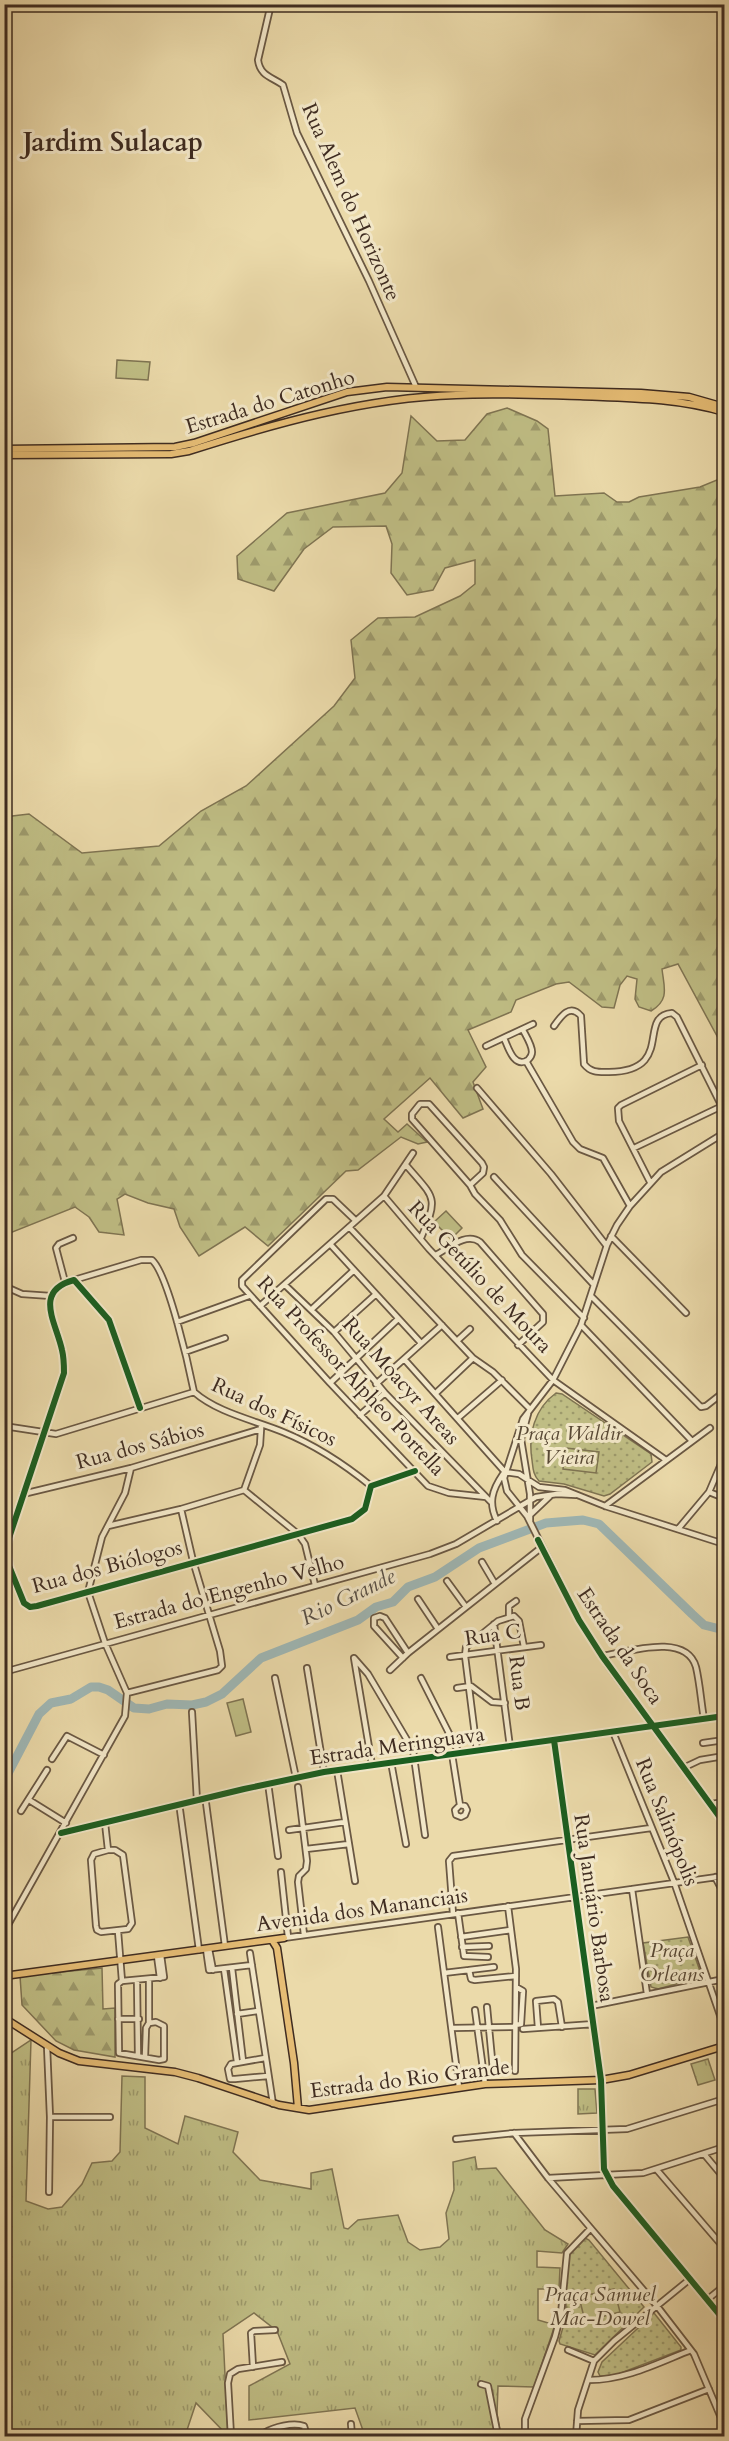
<svg xmlns="http://www.w3.org/2000/svg" width="729" height="2441" viewBox="0 0 729 2441" font-family="Cardo,serif">
	<defs>
		<pattern id="grass-tufts" width="24" height="20" patternUnits="userSpaceOnUse" patternTransform="scale(1.5)"><rect width="24" height="20" fill="#bfbd84"/><path d="M3 7l-1-3M5 7V3M7 7l1-3M15 17l-1-3M17 17v-4M19 17l1-3" fill="none" stroke="#9d9a6c"/></pattern>
		<pattern id="forest-firs" width="22" height="20" patternUnits="userSpaceOnUse" patternTransform="scale(1.5)"><rect width="22" height="20" fill="#bfbd84"/><path d="M5 1l3.5 6h-7zM16 11l3.5 6h-7z" fill="#9d9a6c"/></pattern>
		<pattern id="park-dots" width="8" height="8" patternUnits="userSpaceOnUse" patternTransform="scale(1.5)"><rect width="8" height="8" fill="#bfbd84"/><path d="M2 2h.1M6 6h.1" fill="none" stroke="#9d9a6c" stroke-width="1.8" stroke-linecap="round"/></pattern>
	</defs>
	<rect width="100%" height="100%" fill="#ebdaaa"/>
	<filter id="stains"><feTurbulence type="fractalNoise" baseFrequency=".00333" numOctaves="4"/><feColorMatrix values="0 0 0 0 .2 0 0 0 0 .09 0 0 0 0 .02 0 0 0 .5 -.17"/></filter>
	<radialGradient id="worn" r=".72"><stop offset=".6" stop-color="#630" stop-opacity="0"/><stop offset="1" stop-color="#630" stop-opacity=".3"/></radialGradient>
	<path fill="url(#grass-tufts)" stroke="#7f7452" stroke-width="1.5" d="M31 2040 26 2201 48 2209 62 2207 82 2184 92 2163 112 2161 120 2152 122 2076 145 2077V2128L178 2144 185 2116 238 2132 233 2152 260 2180 311 2189V2173L332 2169 344 2228 348 2229 358 2220 398 2215 408 2242 420 2250 440 2247 449 2239 446 2213 454 2190 453 2162 475 2157 477 2169 496 2168 545 2230 568 2244 562 2253 537 2251V2267L560 2268 559 2289H538V2320L555 2325 534 2387 498 2386 497 2414 501 2436H365L355 2408 249 2420V2386L290 2364 277 2331 254 2313 223 2334 228 2436 196 2403 185 2436H5L4 2115 10 2089 5 2070 4 2058Z
		M708 2059 715 2080 698 2085 691 2064Z
		M578 2089H595L597 2113 578 2114Z"/>
	<path fill="url(#forest-firs)" stroke="#7f7452" stroke-width="1.5" d="M507 408 537 421 548 429 555 496 604 493 617 502H629L639 497 700 487 724 477V1049L678 964 662 969C664 987 670 1000 651 1011L639 1007 635 999 637 979 627 976 620 985 614 1008 602 1007 569 982 556 984 516 1000 511 1012 468 1030 486 1067 473 1082 483 1109 463 1118 430 1078 384 1119 398 1132 407 1124 427 1142 418 1144 401 1137 358 1170 346 1171 268 1246 245 1227 199 1256 180 1227 174 1209 148 1203 125 1194 117 1199 124 1235 99 1232 89 1217 75 1207 5 1235 4 817 29 814 82 853 159 846 201 811 246 786 334 706 355 678 351 640 378 618 415 617 460 596 475 584V560L445 568 433 590 407 595 391 573 392 544 386 526 333 527 304 549 274 591 238 579 237 556 287 513 385 493 402 473 411 416 437 441 465 440 487 414Z
		M102 1968 103 2009 115 2008V2057L74 2050 56 2041 22 2005 20 1976Z"/>
	<path fill="url(#park-dots)" stroke="#7f7452" stroke-width="1.5" d="M556 1393 562 1394 651 1454 652 1462 610 1494 604 1496 564 1484 539 1481C533 1475 533 1468 532 1460 528 1435 534 1409 556 1393Z
		M688 1937 700 1971 698 1978 658 1989 651 1987 643 1943Z
		M585 2238 589 2240 644 2307 595 2355 560 2344 559 2341 566 2317V2261L568 2254Z
		M654 2313 681 2347V2350L613 2376H600L598 2372 602 2362Z"/>
	<path fill="#bfbd84" stroke="#7f7452" stroke-width="1.5" d="M117 360 150 362 148 380 116 378Z
		M446 1211 462 1228 451 1239 434 1222Z
		M566 1448 599 1452 596 1473 563 1469Z
		M243 1699 251 1732 236 1736 227 1703Z
		M614 2289 620 2312 585 2321 579 2297Z"/>
	<g fill="none" stroke-linecap="round" stroke-linejoin="round">
		<path stroke="#9fb7b5" stroke-width="9" d="M4 1781 39 1714 51 1703 71 1699 91 1687H99L108 1690 134 1708 149 1709 167 1704 192 1705 206 1702 222 1694 261 1658 358 1620 376 1607 393 1602 408 1587 435 1577 479 1548 546 1523 583 1520 599 1524 692 1614 704 1625 724 1630"/>
		<g stroke="#6a5843" stroke-width="8">
			<path id="minor" d="M271 4 258 60C260 76 272 77 283 85L297 133 369 281 416 387
				M554 1026C561 1016 570 1003 581 1016L584 1064C591 1073 599 1072 609 1072 676 1071 636 1016 672 1013L677 1017 724 1111
				M504 1038C508 1047 514 1069 528 1060 530 1058 532 1055 532 1052 532 1045 526 1036 523 1030
				M486 1046 533 1024
				M526 1061 573 1142 580 1149 603 1158 630 1206
				M477 1088 551 1174 606 1245
				M724 1133 661 1172 630 1206 617 1225 607 1245 581 1325 553 1380 523 1419 504 1478 507 1491 527 1516 579 1620 609 1667 724 1823
				M634 1148 722 1106
				M406 1165C435 1199 439 1196 421 1238
				M494 1177 594 1285
				M650 1182 619 1121 618 1108 621 1105 702 1065
				M470 1185 483 1173 484 1167 482 1163 429 1104H420L412 1114V1119L470 1185 475 1194 500 1220 522 1255 584 1318
				M384 1196 429 1249 553 1380 666 1460
				M355 1220 333 1199H326L242 1280V1286L330 1383 428 1486 449 1493 486 1497
				M349 1227 473 1358 493 1372 530 1409
				M611 1236 686 1313
				M330 1244 421 1343
				M436 1255C449 1248 466 1232 480 1242L543 1314V1322L518 1345
				M74 1280 141 1260H152C168 1274 189 1367 194 1392 218 1413 254 1420 283 1432 315 1445 344 1464 371 1486
				M65 1282 56 1248 59 1244 73 1238
				M285 1285 334 1332 385 1393 491 1502
				M4 1286 22 1294 51 1296
				M591 1296 701 1407 706 1406 720 1395
				M260 1306 384 1196 413 1153
				M312 1309 354 1270
				M177 1322 249 1296
				M581 1325 692 1441
				M334 1332 375 1295
				M458 1340 470 1329
				M185 1352 225 1338
				M405 1360 505 1472
				M330 1383 398 1319
				M376 1384 442 1325
				M436 1393 473 1358
				M140 1408 109 1320 74 1280C33 1291 56 1322 62 1350 64 1358 64 1365 64 1373L6 1547 9 1566 24 1603 30 1607 37 1606 352 1519 365 1509 371 1486 415 1471
				M528 1414 521 1439 530 1494V1521
				M360 1415 385 1393
				M458 1418 502 1380
				M4 1426 56 1434 194 1392
				M505 1472 519 1474 539 1487 565 1490 605 1506 724 1544
				M244 1490 298 1534 305 1544 315 1585
				M709 1492 724 1498
				M23 1494 131 1468 261 1429V1425
				M605 1506 710 1428
				M531 1514 550 1496
				M497 1521C488 1503 492 1490 503 1474
				M108 1526 181 1509 244 1490 260 1445 261 1429
				M678 1529 709 1492 724 1457
				M482 1562 495 1584
				M447 1581 466 1607
				M418 1599 438 1629
				M509 1617V1606L516 1601
				M494 1624 510 1747
				M602 1656C628 1652 686 1632 696 1667 700 1684 701 1702 704 1719
				M450 1657 541 1645
				M403 1658 374 1626V1618L380 1616 385 1618 408 1653
				M307 1668 324 1772
				M390 1670 408 1653 542 1547
				M4 1672 430 1554 456 1544 536 1497 557 1494 576 1495
				M275 1678 296 1778
				M421 1678 459 1753
				M457 1688 471 1686 492 1702 505 1703
				M127 1693 218 1670 222 1666 220 1651 193 1561 181 1509
				M192 1712 197 1801
				M613 1732 674 1882 724 2027
				M554 1740 601 2080 604 2169 613 2186 724 2320
				M703 1743 724 1740
				M477 1751 465 1656 466 1647 498 1621 514 1616 519 1621 524 1647
				M452 1754 460 1805 465 1806 467 1810 465 1815 461 1817 456 1815 455 1810 460 1805
				M52 1759 67 1736 104 1755
				M391 1762 406 1844
				M372 1765 354 1658 368 1674 413 1750 425 1835
				M683 1768 700 1760 724 1756
				M337 1770 355 1881
				M268 1783 278 1856
				M298 1787 307 1861 306 1869 299 1876 298 1882 304 1935
				M29 1800 66 1823
				M206 1803 225 1946
				M711 1804 724 1802
				M180 1810 199 1950
				M21 1811 47 1770
				M105 1823 108 1850
				M289 1830 345 1822
				M61 1833 244 1789 324 1772 724 1716
				M306 1849 349 1844
				M108 1850H115L123 1855 132 1923 128 1929 101 1932 97 1930 96 1926 91 1860 94 1854Z
				M281 1872 288 1937
				M715 1877 724 1894
				M632 1889 647 1994
				M508 1906 516 1969 515 2071
				M458 1913 464 1956 488 1957
				M453 1914 449 1861 453 1856 651 1828
				M438 1927 459 2087
				M118 1931 122 1981
				M4 1932 125 1716 127 1693 105 1643 88 1592 102 1537 125 1493 131 1468
				M461 1937 511 1930
				M284 1938 724 1876
				M462 1947 489 1946
				M206 1949 209 1970 252 1965
				M209 1949 213 1970
				M250 1953 273 2104
				M157 1956 160 1978
				M232 1968 243 2061
				M224 1969 237 2062
				M469 1970 471 1979 475 1980 516 1976
				M444 1973 494 1967
				M137 1981 138 2056
				M591 2006 724 1979
				M487 2007 493 2070
				M475 2010 485 2084
				M237 2014 258 2011
				M118 2019H139
				M149 2023 156 2022 164 2026V2059L159 2060 119 2053 118 1984 122 1981 164 1977 161 1955
				M515 2025 521 2024 523 1991 516 1987
				M452 2028 515 2027
				M538 2028 536 2001 554 1999 558 2002 562 2027
				M523 2029 594 2024
				M47 2046 50 2117 49 2192
				M145 2057 146 2028 149 2023V1980
				M265 2058 231 2064 228 2069 230 2079H235L268 2076
				M50 2117H110
				M514 2133 548 2178 657 2306 694 2354 724 2425
				M456 2139 514 2133 627 2129 724 2099
				M704 2154 724 2178
				M657 2170 724 2248
				M548 2178 643 2173 724 2147
				M708 2299 724 2286
				M568 2350 594 2361
				M253 2367 251 2333 254 2331 275 2330
				M589 2380C626 2380 658 2363 691 2350
				M481 2384 488 2386 498 2436
				M577 2421 629 2420 709 2389
				M351 2424 352 2436
				M231 2436 228 2383 230 2374 238 2369 282 2362
				M263 2436 264 2433C274 2427 293 2422 304 2426L307 2436
				M525 2436V2419L555 2337 561 2314 567 2253 590 2229
				M576 2436 578 2410 594 2361 614 2341 690 2279
				M710 2436 724 2431"/>
		</g>
		<g stroke="#3f2c21" stroke-width="9">
			<path id="major" d="M4 449 175 447 194 443 347 392 387 387 641 393 689 397 724 407
				M4 455 171 454 189 451C276 423 365 398 456 395 497 393 539 395 580 396 629 398 677 398 724 412
				M272 1940 277 1948 294 2063 298 2108
				M4 1976 284 1938
				M4 2018 59 2053 79 2061 175 2072 198 2078 279 2105 309 2110 485 2084 601 2080 629 2075 724 2046"/>
		</g>
		<g stroke="#3f2c21" stroke-width="10">
			<path id="highway" d="M4 2018H5"/>
		</g>
		<use href="#minor" stroke="#f2e7c8" stroke-width="4.5"/>
		<use href="#major" stroke="#e6bd75" stroke-width="6"/>
		<use href="#highway" stroke="#e6bd75" stroke-width="7"/>
		<g stroke="#f2e7c8" stroke-width="10">
			<path id="cycleway" d="M140 1408 109 1320 74 1280C33 1291 56 1322 62 1350 64 1358 64 1365 64 1373L6 1547 9 1566 24 1603 30 1607 37 1606 352 1519 365 1509 371 1486 415 1471
				M538 1540 579 1620 602 1656 724 1823
				M554 1740 601 2080 604 2169 613 2186 724 2320
				M61 1833 244 1789 324 1772 724 1716"/>
		</g>
		<use href="#cycleway" stroke="#1b5e20" stroke-width="6"/>
	</g>
	<g text-anchor="middle" dominant-baseline="central" stroke-width="6" stroke-linejoin="round" paint-order="stroke">
		<g font-size="21" fill="#3f2c21" stroke="#f2e7c8">
			<text transform="translate(351 202) rotate(66)">Rua Alem do Horizonte</text>
			<text transform="translate(270 402) rotate(-17)">Estrada do Catonho</text>
			<text transform="translate(480 1277) rotate(47)">Rua Getúlio de Moura</text>
			<text transform="translate(351 1376) rotate(47)">Rua Professor Alpheo Portella</text>
			<text transform="translate(401 1381) rotate(48)">Rua Moacyr Areas</text>
			<text transform="translate(274 1412) rotate(25)">Rua dos Físicos</text>
			<text transform="translate(140 1446) rotate(-15)">Rua dos Sábios</text>
			<text transform="translate(107 1567) rotate(-15)">Rua dos Biólogos</text>
			<text transform="translate(229 1592) rotate(-15)">Estrada do Engenho Velho</text>
			<text transform="translate(493 1635) rotate(-8)">Rua C</text>
			<text transform="translate(620 1646) rotate(56)">Estrada da Soca</text>
			<text transform="translate(519 1683) rotate(83)">Rua B</text>
			<text transform="translate(397 1746) rotate(-8)">Estrada Meringuava</text>
			<text transform="translate(667 1822) rotate(68)">Rua Salinópolis</text>
			<text transform="translate(594 1908) rotate(82)">Rua Januário Barbosa</text>
			<text transform="translate(362 1910) rotate(-8)">Avenida dos Mananciais</text>
			<text transform="translate(410 2079) rotate(-7)">Estrada do Rio Grande</text>
		</g>
		<g font-size="21" font-style="italic" fill="#594935" stroke="#f2e7c8">
			<text x="569" y="1433">Praça Waldir<tspan x="569" dy="24">Vieira</tspan></text>
			<text x="672" y="1950">Praça<tspan x="672" dy="24">Orleans</tspan></text>
			<text x="600" y="2294">Praça Samuel<tspan x="600" dy="24">Mac-Dowel</tspan></text>
		</g>
		<g font-size="22" font-style="italic" fill="#574f46" stroke="#f2e7c8">
			<text transform="translate(348 1597) rotate(-26)">Rio Grande</text>
		</g>
		<g font-size="27" font-weight="bold" fill="#3f2c21" stroke="#f2e7c8">
			<text x="113" y="142">Jardim Sulacap</text>
		</g>
	</g>
	<rect width="729" height="2441" fill="none" stroke="#ebdaaa" stroke-width="24"/>
	<rect x="6" y="6" width="717" height="2429" fill="none" stroke="#3f2c21" stroke-width="3"/>
	<rect x="12" y="12" width="705" height="2417" fill="none" stroke="#3f2c21" stroke-width="1.5"/>
	<rect width="100%" height="100%" filter="url(#stains)"/>
	<rect width="100%" height="100%" fill="url(#worn)"/>
</svg>
